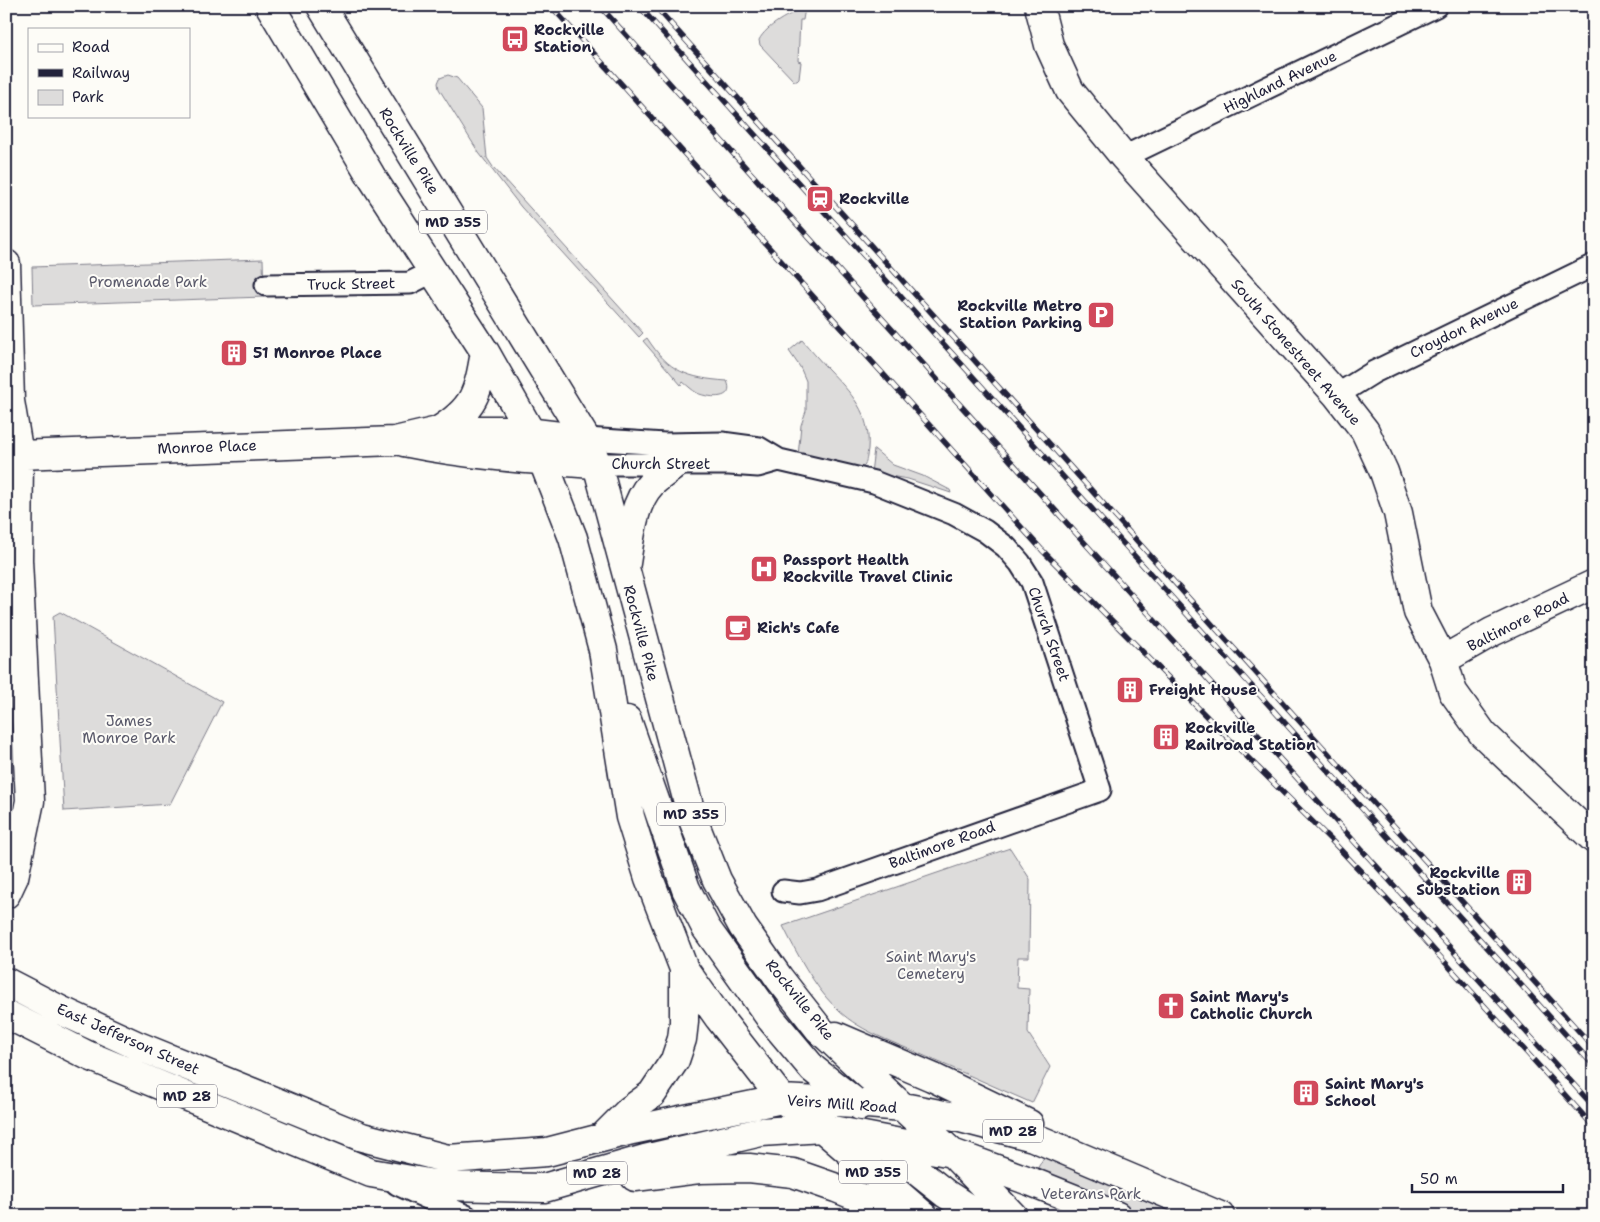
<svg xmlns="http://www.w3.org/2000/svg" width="1600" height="1222" viewBox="0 0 1600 1222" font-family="'Shantell Sans',sans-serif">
	<rect width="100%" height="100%" fill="#fdfcf7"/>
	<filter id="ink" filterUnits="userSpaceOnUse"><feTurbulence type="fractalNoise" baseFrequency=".02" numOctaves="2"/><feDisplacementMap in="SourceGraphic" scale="10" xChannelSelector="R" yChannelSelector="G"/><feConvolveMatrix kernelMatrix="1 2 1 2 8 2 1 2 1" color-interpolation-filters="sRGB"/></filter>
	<g filter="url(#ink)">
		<path fill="#dddcdb" stroke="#807f8b" d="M805 8 803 20H800L798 61 801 62 799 79 797 81H794L760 45 759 40C766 26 790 13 805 8Z
			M448 75 457 78 482 108 487 158 493 167 643 333 639 337 521 207 479 153 439 89 438 83 440 78Z
			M263 259 264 297 33 305 32 267Z
			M647 338C669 372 687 378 727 381 736 401 708 398 697 393 692 390 688 386 683 382L681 385 643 341Z
			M802 340C811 350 819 360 828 369 851 393 871 413 868 449 867 455 867 462 863 467H859L858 469 798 456 801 425 806 411V381L800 367 789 351Z
			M874 449 893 465 923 476 950 490 951 493 908 479 871 473Z
			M60 612 222 702 170 804 64 811 53 616Z
			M1010 848 1030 879 1029 957H1018L1017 988 1029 989 1028 1033 1050 1067 1032 1103C995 1087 958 1070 920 1054 891 1041 856 1030 834 1006 814 986 796 952 783 926Z
			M1047 1152 1202 1216H1082L1036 1171Z"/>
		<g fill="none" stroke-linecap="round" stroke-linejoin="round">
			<g stroke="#22223b" stroke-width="25">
				<path id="street" d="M1124 157 1436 6
					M266 285 410 283 434 271
					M1337 395 1374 372 1594 265
					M586 439 665 444 722 443 759 448 779 460 874 482 954 514 985 531 1006 547 1020 563 1032 582 1100 790 817 890 800 893 783 891
					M597 464H729L758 466 779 460
					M397 1184 466 1216"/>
			</g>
			<g stroke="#22223b" stroke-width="31">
				<path id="secondary" d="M1039 6 1049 45 1070 91 1124 157 1337 395 1365 431 1384 472 1398 513 1418 612 1443 660 1453 692 1483 734 1594 839
					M6 264 10 401 19 455 18 560 30 801 14 877 6 894
					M404 442C467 455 532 460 597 464
					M19 455 395 441 438 431 474 430H509L586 439
					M1443 660 1492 632 1594 584"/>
			</g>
			<g stroke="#22223b" stroke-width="31">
				<path id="primary" d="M270 6 371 176 485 352 531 433 543 461 573 538 603 650 630 817 649 878 684 969 719 1018 782 1099 822 1128 924 1216
					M321 6 586 439 597 464 692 817 717 880 743 927 779 978 819 1029 952 1153 1013 1216
					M438 431C475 408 478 393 485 352
					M626 563C630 538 633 503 651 484 659 476 668 471 676 464
					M627 720 686 889 706 928 771 1019 813 1069 860 1106
					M6 982 60 1010 136 1045 362 1137 448 1159 547 1152 632 1130 782 1099 855 1103 903 1107 960 1118 1033 1137 1220 1216
					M6 1014 87 1055 371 1173 445 1186 544 1188 645 1159 761 1132 822 1128 952 1153 1032 1182 1117 1216
					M836 1036 932 1077 1029 1124
					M603 1137 630 1110 652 1094 675 1060 682 1039 684 1022V969
					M879 1141 946 1194 980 1216
					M635 1177 699 1169 749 1168 793 1173 836 1188 905 1216"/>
			</g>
			<use href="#street" stroke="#fdfcf7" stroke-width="21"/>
			<use href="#secondary" stroke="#fdfcf7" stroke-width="28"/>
			<use href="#primary" stroke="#fdfcf7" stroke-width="28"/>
			<g stroke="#22223b" stroke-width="5.5">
				<path id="rail" d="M551 6 1042 550 1216 726 1332 841 1405 918 1594 1127
					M600 6 1594 1107
					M639 6 1594 1066
					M655 6 1594 1048"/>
			</g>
			<use href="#rail" stroke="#fdfcf7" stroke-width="4" stroke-dasharray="11" stroke-linecap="butt"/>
		</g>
	</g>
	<defs>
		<g id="bus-square" transform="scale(1.4375)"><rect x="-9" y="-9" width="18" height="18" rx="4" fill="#d1495b" stroke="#fdfcf7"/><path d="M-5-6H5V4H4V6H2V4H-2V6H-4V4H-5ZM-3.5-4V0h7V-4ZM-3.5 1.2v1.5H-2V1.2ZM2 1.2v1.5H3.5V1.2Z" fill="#fff"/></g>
		<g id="station-square" transform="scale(1.4375)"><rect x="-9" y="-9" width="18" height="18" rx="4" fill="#d1495b" stroke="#fdfcf7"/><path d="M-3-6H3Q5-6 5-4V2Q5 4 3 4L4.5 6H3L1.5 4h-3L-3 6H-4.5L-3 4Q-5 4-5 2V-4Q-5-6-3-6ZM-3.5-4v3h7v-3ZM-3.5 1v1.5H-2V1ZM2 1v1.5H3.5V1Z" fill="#fff"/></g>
		<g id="parking-square" transform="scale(1.4375)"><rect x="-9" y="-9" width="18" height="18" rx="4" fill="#d1495b" stroke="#fdfcf7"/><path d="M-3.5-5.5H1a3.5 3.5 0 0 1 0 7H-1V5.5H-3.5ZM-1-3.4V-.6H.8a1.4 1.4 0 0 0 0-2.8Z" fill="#fff"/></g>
		<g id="building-square" transform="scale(1.4375)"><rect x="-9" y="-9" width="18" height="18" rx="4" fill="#d1495b" stroke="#fdfcf7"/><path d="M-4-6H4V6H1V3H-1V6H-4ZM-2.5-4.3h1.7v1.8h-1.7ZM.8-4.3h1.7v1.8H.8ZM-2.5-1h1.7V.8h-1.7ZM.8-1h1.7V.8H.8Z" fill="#fff"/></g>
		<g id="hospital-square" transform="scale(1.4375)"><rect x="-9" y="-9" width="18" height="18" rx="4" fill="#d1495b" stroke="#fdfcf7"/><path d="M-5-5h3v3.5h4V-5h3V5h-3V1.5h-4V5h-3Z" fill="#fff"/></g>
		<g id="cafe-square" transform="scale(1.4375)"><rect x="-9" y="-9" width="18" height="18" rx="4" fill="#d1495b" stroke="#fdfcf7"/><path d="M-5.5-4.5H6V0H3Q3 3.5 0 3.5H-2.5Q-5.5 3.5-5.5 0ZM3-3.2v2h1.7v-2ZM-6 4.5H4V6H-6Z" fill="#fff"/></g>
		<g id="church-square" transform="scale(1.4375)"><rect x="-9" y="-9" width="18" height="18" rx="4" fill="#d1495b" stroke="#fdfcf7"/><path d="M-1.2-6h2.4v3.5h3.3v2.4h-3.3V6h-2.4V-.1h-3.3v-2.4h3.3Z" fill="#fff"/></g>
	</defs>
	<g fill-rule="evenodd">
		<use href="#bus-square" x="515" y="39"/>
		<use href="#station-square" x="820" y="199"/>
		<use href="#parking-square" x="1101" y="315"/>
		<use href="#building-square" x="234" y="353"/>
		<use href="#hospital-square" x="764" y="569"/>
		<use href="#cafe-square" x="738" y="628"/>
		<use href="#building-square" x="1130" y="690"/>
		<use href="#building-square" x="1166" y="737"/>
		<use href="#building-square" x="1519" y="882"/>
		<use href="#church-square" x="1171" y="1006"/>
		<use href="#building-square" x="1306" y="1093"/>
	</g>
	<g text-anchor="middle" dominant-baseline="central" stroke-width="4" stroke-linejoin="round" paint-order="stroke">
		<g fill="#fdfcf7" stroke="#646373" stroke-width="1">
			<rect x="419" y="210.5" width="68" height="23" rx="4"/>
			<rect x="657" y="802.5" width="68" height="23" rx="4"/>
			<rect x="157" y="1084.5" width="60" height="23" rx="4"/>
			<rect x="983" y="1119.5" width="60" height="23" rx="4"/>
			<rect x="839" y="1160.5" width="68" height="23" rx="4"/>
			<rect x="567" y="1161.5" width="60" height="23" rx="4"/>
		</g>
		<g font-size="14" font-weight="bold" fill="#22223b">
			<text x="453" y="222">MD 355</text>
			<text x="691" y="814">MD 355</text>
			<text x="187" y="1096">MD 28</text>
			<text x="1013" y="1131">MD 28</text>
			<text x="873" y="1172">MD 355</text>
			<text x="597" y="1173">MD 28</text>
		</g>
		<g font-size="15" font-weight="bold" fill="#22223b" stroke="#fdfcf7" text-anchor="start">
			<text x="534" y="30">Rockville<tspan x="534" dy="17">Station</tspan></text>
			<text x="839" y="199">Rockville</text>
			<text x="1082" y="306" text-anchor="end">Rockville Metro<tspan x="1082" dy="17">Station Parking</tspan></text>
			<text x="253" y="353">51 Monroe Place</text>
			<text x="783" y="560">Passport Health<tspan x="783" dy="17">Rockville Travel Clinic</tspan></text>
			<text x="757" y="628">Rich's Cafe</text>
			<text x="1149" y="690">Freight House</text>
			<text x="1185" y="728">Rockville<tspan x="1185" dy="17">Railroad Station</tspan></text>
			<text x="1500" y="873" text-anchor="end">Rockville<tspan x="1500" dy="17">Substation</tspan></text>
			<text x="1190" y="997">Saint Mary's<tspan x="1190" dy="17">Catholic Church</tspan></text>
			<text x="1325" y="1084">Saint Mary's<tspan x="1325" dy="17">School</tspan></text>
		</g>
		<g font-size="15" fill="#22223b" stroke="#fdfcf7">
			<text transform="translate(1280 82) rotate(-26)">Highland Avenue</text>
			<text transform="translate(409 151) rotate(58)">Rockville Pike</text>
			<text transform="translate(351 284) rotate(-1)">Truck Street</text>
			<text transform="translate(1464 328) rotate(-26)">Croydon Avenue</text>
			<text transform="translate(1296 352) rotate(49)">South Stonestreet Avenue</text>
			<text transform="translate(207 447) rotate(-2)">Monroe Place</text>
			<text x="661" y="464">Church Street</text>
			<text transform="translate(1518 622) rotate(-27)">Baltimore Road</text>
			<text transform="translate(641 633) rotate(75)">Rockville Pike</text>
			<text transform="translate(1049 634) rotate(71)">Church Street</text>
			<text transform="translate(942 845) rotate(-20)">Baltimore Road</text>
			<text transform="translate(800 1000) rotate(51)">Rockville Pike</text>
			<text transform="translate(128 1039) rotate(24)">East Jefferson Street</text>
			<text transform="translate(842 1104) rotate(4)">Veirs Mill Road</text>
		</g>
		<g font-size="15" fill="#5a5a6b" stroke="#fdfcf7">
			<text x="148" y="282">Promenade Park</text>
			<text x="129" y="721">James<tspan x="129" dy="17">Monroe Park</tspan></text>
			<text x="931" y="957">Saint Mary's<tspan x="931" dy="17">Cemetery</tspan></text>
			<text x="1091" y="1194">Veterans Park</text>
		</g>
	</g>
	<rect width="1600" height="1222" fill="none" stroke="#fdfcf7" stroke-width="25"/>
	<rect x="12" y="12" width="1575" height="1197" fill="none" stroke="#22223b" stroke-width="2" filter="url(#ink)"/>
	<rect x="28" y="28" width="162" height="90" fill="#fdfcf7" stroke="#a5a5ac"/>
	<rect x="38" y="44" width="25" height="8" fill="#fdfcf7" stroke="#a5a5ac"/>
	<text x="72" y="52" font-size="15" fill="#22223b">Road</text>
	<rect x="38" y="69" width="25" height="8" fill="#22223b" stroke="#a5a5ac"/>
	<text x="72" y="78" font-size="15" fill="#22223b">Railway</text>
	<rect x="38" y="90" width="25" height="15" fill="#dddcdb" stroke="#a5a5ac"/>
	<text x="72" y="102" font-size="15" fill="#22223b">Park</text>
	<path d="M1412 1184v8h151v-8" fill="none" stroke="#22223b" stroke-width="2.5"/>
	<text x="1420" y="1184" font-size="15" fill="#22223b" stroke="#fdfcf7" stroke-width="4" paint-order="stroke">50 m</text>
</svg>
